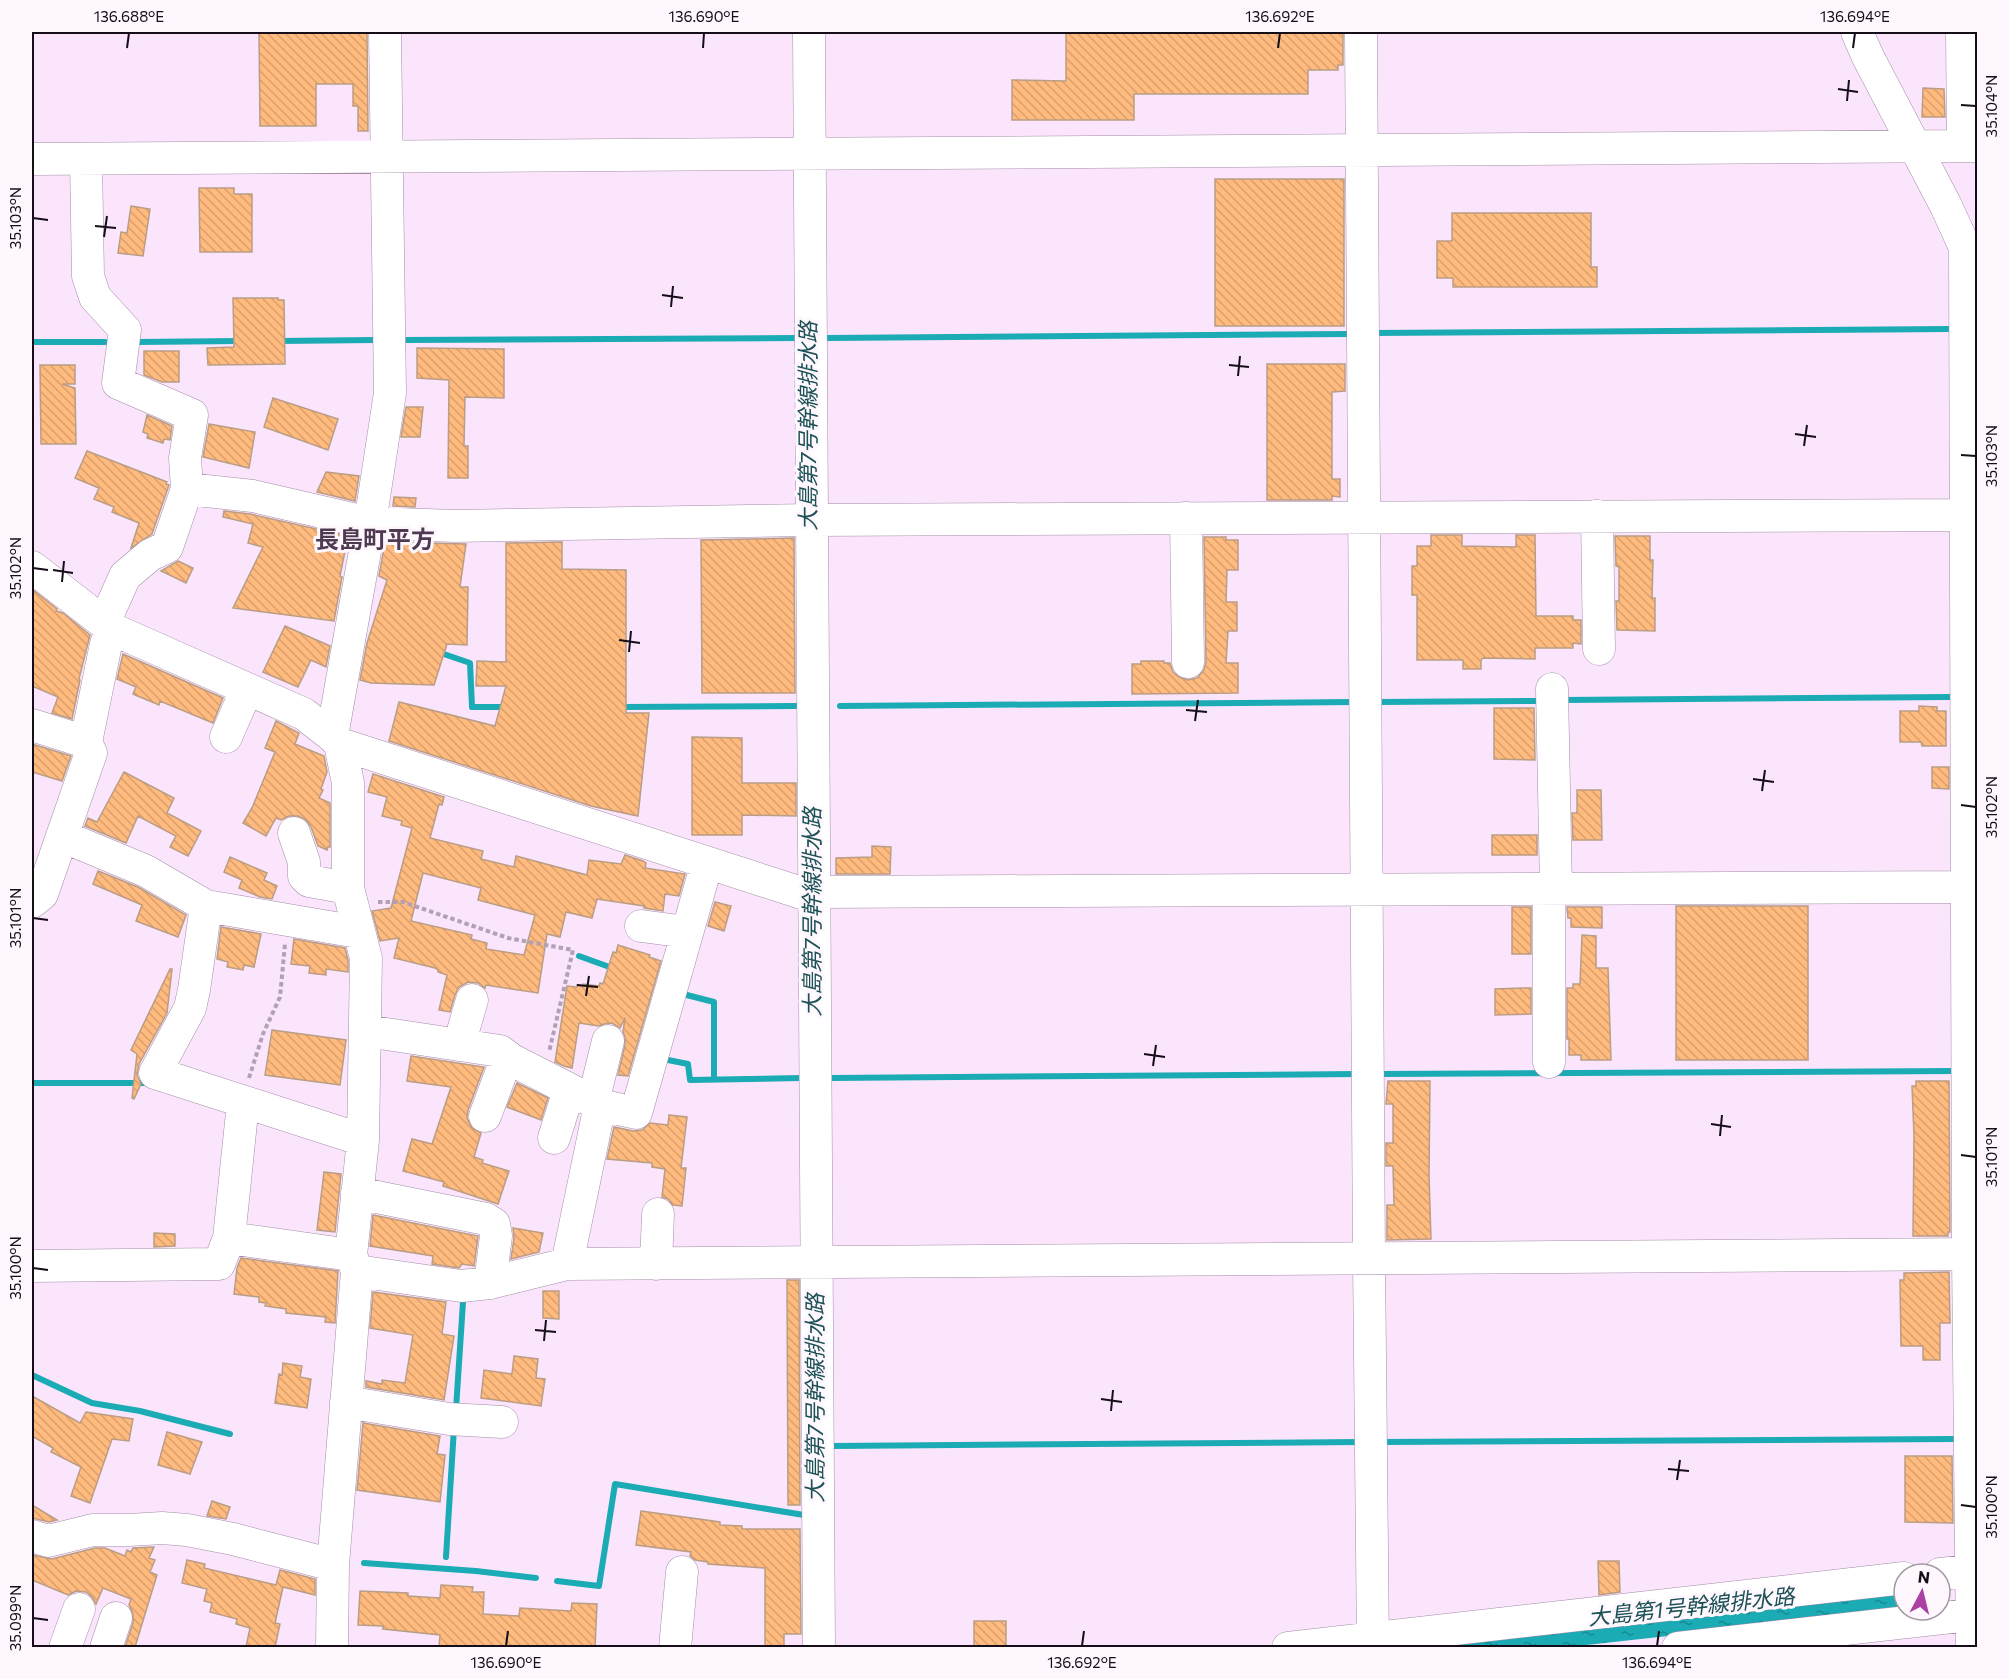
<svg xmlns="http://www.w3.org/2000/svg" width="2009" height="1679" viewBox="0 0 2009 1679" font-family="Commissioner,'Noto Sans JP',sans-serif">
	<defs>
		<pattern id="water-ripples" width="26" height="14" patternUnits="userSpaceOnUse" patternTransform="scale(1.5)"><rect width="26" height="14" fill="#1babb4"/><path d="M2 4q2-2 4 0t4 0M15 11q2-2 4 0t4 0" fill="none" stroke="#178a91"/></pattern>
		<pattern id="building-back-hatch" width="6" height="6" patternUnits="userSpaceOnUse" patternTransform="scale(1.5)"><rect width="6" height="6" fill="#ffba7e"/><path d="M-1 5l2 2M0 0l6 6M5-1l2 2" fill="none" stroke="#da9f6c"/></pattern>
	</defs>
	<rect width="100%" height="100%" fill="#fae5fd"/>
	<path fill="url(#water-ripples)" d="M1904 1590V1610L1568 1647 1392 1648Z"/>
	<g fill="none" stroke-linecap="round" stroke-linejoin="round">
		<path stroke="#1babb4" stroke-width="6" d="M1372 333 1951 329
			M825 338 1352 334
			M402 340 797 338
			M277 341 376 340
			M32 342H105
			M137 342 240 341
			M438 652 470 663 472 707H507
			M1562 700 1951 697
			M1377 702 1540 701
			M840 706 1356 702
			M620 707 796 706
			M579 956 615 969
			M679 993 714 1002V1079
			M663 1059 688 1064 690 1080 801 1078
			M1380 1074 1957 1071
			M830 1078 1358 1074
			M32 1083H150
			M32 1375 92 1403 140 1411 230 1434
			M456 1409 463 1302
			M1380 1442 1955 1439
			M833 1446 1359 1442
			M446 1557 454 1428
			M364 1563 476 1571 536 1578
			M557 1581 599 1586 615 1484 804 1515"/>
	</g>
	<path fill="url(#building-back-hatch)" stroke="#ba9d84" stroke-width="1.5" fill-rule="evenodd" d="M259 32H367L368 131H358V106H353V84H316V126H260Z
		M1066 32H1343V65H1338V70H1308V94H1134V120H1012V80L1066 81Z
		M1923 88 1944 89 1945 117H1922Z
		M1215 179H1344V326H1215Z
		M199 188H234V194H252V252H200Z
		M131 206 150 209 143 256 118 253 121 232 127 233Z
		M1452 213H1591V267H1597V287H1453V278H1437V241H1452Z
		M233 298H278V300H284L285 364 208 365 207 348 234 347Z
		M417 348 504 349V398L465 397 464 446H468V478H448L449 380 417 378Z
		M144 351H179V382H162L144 375Z
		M1267 364H1345V391L1332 392V479H1340V497L1332 496V500H1267Z
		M40 365H75V384H62L75 388 76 444H41Z
		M273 398 338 419 328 450 264 427Z
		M406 407H423L420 437H401Z
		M147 415 172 426 170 440 164 439 163 443 147 438 148 434 143 432Z
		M209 424 255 432 249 468 203 457Z
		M87 451 167 482 166 484 169 485 152 534 131 548 139 523 112 512 114 507 94 499 99 488 75 478Z
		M326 472 359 476 355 501 317 492Z
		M394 497 416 498 415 507 393 506Z
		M224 511 250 514 348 536 340 576 342 577 334 621 233 608 263 547 248 543 253 524 223 517Z
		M1431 535H1462V546L1516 547V535H1535L1536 616H1573V620H1581V644L1573 643V648H1535V659L1483 658 1481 660V669H1463V660H1417V595H1412V566H1417V546H1431Z
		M1615 536H1650V560H1653L1652 598H1655V631L1617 630 1616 601H1619V567L1616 566Z
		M1204 537H1226V540H1238V570H1227L1226 602H1237V631H1228L1226 663H1238V693L1132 694V664H1141V661H1164V663H1170L1173 672 1179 677 1188 680 1197 678 1204 670 1206 662Z
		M794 538 795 693H702L701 540Z
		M385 542 466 544 460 587H468L467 645 447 644 434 685 371 683 360 680 367 643 387 580 379 576Z
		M562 542V569L626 570V713H649L638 816 591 806 389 741 399 702 495 726 506 686H476L477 661 506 662V543Z
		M178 561 193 568 186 583 161 571Z
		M32 589 57 609 56 611 63 613 90 635 79 679 80 680 72 719 52 713 58 697 32 686Z
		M285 626 330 646 326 667 311 660 298 687 263 672Z
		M123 654 223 698 213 723 160 701 159 705 133 694 136 687 117 679Z
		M1919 706 1937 707V711H1946V746H1922L1921 742H1900V711H1919Z
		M1494 708H1534L1535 760 1494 759Z
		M276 721 299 733 295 744 324 756 327 772 321 789 323 790 319 798 330 803V847H328L327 850 318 846 311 827 306 820 298 816H289L281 820 276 818 266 836 243 823 252 808 275 752 265 748Z
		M692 737 742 738V783H796V816L742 815V835H692Z
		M32 744 71 756 62 781 32 772Z
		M1932 767H1949V789L1932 788Z
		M124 772 174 798 167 813 201 831 188 856 170 847 176 836 138 816 126 843 85 826 88 818 97 822Z
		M373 774 444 797 442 805 439 804 430 838 483 851 481 859 514 867 516 856 587 875 589 860 621 864 625 855 643 861 646 863 645 868 685 874 679 896 665 894 663 911 644 908V906L597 899 592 918 566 912 560 937 547 934 538 993 486 985 485 988 478 983 468 982 459 987 455 995 450 1012 439 1010 447 975 438 972V970L435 968 394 958 399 938 380 941 372 911 391 908 412 828 401 825 402 821 382 816 387 797 368 792ZM423 873 481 888 478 900 535 915 524 955 486 949 487 943 471 939 472 935 411 921Z
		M1577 790H1601L1602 840H1573L1572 813H1577Z
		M1492 835H1537V855H1492Z
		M872 846 891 847 890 874H836V858L872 857Z
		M230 857 267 873 264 880 277 886 272 899 260 897 239 888 242 880 224 872Z
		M98 871 138 887 186 915 178 937 136 921 142 905 93 884Z
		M715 902 731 906 724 931 708 926Z
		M1676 906H1808V1060H1676Z
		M1512 907H1531V954H1512Z
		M1567 907H1602V928L1571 927V918H1568Z
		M221 927 261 934 254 967 244 965 243 970 227 967 228 962 217 959Z
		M1582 935 1596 936V968H1608L1611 1060H1581V1055H1569V1039H1567V988H1573V984H1580Z
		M294 939 345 948 348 960V972L326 969V975L309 973 310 966 291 964Z
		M618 945 650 955 649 957 661 961 628 1076 618 1075 625 1045V1037L623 1032 625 1018 620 1028 612 1023 604 1024 599 1026 579 1023 572 1068 564 1066 555 1062 567 986 577 987V985L583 986V984L599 986 600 983 603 984 613 952 616 953Z
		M170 969H172L167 1013 139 1064 137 1075 141 1084 134 1099 132 1098 137 1054 131 1050Z
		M1522 988H1531V1014L1495 1015V989Z
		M272 1030 346 1040 340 1085 265 1075Z
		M411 1056 484 1067 468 1110 467 1118 472 1128 481 1133 474 1157 483 1160 482 1163 509 1171 498 1204 443 1186 444 1182 403 1171 412 1139 432 1144 451 1087 407 1081Z
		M1388 1081H1430L1429 1175 1431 1239 1387 1240V1205H1394L1393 1166H1386V1143H1393V1104H1386Z
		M1916 1081H1949L1950 1232H1948V1236H1913L1914 1135 1912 1086H1916Z
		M517 1083 548 1098 541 1120 507 1107Z
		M669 1115 687 1117 681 1168H686L682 1206 673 1205 668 1199 662 1197 665 1169 652 1167V1163L607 1159 614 1127 633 1131 642 1130 650 1123 668 1125Z
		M324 1172 341 1174 335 1232 317 1230Z
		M373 1215 478 1236 474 1266 462 1264 459 1268 432 1264 433 1256 370 1246Z
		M513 1228 543 1233 539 1252 511 1259 514 1238Z
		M154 1233 175 1234V1246L154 1247Z
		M241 1258 338 1271 335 1323 325 1322 326 1317 286 1313V1309L265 1306 266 1303 259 1302V1297L234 1294 237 1268Z
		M1949 1272 1950 1323H1940V1360H1923V1346H1901L1900 1280H1904V1273Z
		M787 1280H799L800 1505H788Z
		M543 1291H559V1319L543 1318Z
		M373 1292 446 1302 442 1334 454 1336 444 1400 366 1387V1381L382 1384V1380L405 1383 413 1335 370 1328Z
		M514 1356 538 1359 536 1378 545 1379 541 1406 481 1398 484 1370 512 1374Z
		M283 1363 302 1366 300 1377 311 1379 307 1408 275 1403 279 1374 282 1375Z
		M32 1396 80 1423 86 1412 133 1419 129 1441 112 1439 90 1503 71 1496 81 1467 51 1452 53 1448 32 1436Z
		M363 1423 440 1436 437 1454 445 1455 440 1502 357 1490Z
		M167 1432 202 1442 190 1474 158 1465Z
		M1905 1456H1952L1953 1523 1905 1522Z
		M212 1501 230 1507 226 1519 207 1516Z
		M32 1505 57 1520 49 1522 32 1518Z
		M641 1511 720 1522V1525L742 1526V1529H800L801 1634H784V1647H765V1568L708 1564V1562L695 1560 690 1556 691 1552 636 1545Z
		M154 1547 149 1558 155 1560 150 1572 157 1575 135 1647H125L133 1623V1614L129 1605 131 1599 103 1588 96 1604 92 1597 86 1592 76 1591 68 1595 32 1580V1555L52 1559 95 1548H105L125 1556 127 1550 131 1552 133 1548Z
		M187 1560 205 1564 204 1568 276 1585 280 1570 315 1579V1595L283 1587 275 1623 280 1624 275 1647H246L250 1628 236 1624 237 1619 210 1612 212 1603 204 1601 207 1589 182 1583Z
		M1598 1561H1619L1620 1592 1599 1595Z
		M441 1585 473 1587 472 1592H484L483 1614 519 1616 520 1608 571 1611 572 1603 597 1604 595 1647H439L440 1635 383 1629V1626L358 1625 360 1591 408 1593V1596L440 1598Z
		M974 1621H1006V1647H974Z"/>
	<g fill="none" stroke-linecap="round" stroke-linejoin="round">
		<g stroke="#a58da8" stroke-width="33">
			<path id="minor" d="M809 32 819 1648
				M1361 32 1369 1258 1373 1648
				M1857 32 1868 57 1946 206 1973 265
				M1962 32 1963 146
				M32 159 1978 146
				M86 159 88 276 95 297 125 330 118 383 192 415 185 458 187 489 167 547 150 555 125 576 104 623
				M1965 246 1968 1254 1972 1648
				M187 489 253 496 370 523 455 526 812 520 1978 515
				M1597 516 1599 649
				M1186 518 1188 662
				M32 567 112 629 304 714 332 736 340 744 814 897
				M1552 689 1556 889
				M32 725 86 742
				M332 736 370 523 390 393 385 32
				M226 737 247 689
				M294 833 304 862V876L309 881 348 888
				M62 836 146 871 206 906 358 932
				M814 892 1978 887
				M32 902 42 894 91 753 86 742 106 644 112 629
				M206 906 194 990 190 1008 155 1073 363 1140
				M641 926 687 932
				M366 1031 500 1051 512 1060 600 1105 567 1264
				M459 1045 472 1000
				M1549 1062V889
				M593 1102 608 1041
				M600 1105 636 1113 707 863
				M485 1116 507 1057
				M554 1138 569 1090
				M357 1193 486 1219 494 1224 496 1236 490 1283
				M229 1238 243 1103
				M656 1264 658 1214
				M32 1266 219 1264 229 1238 351 1255
				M357 1271 461 1286 490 1283 567 1264 1978 1254
				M346 1402 449 1419 502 1422
				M32 1536 48 1541 93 1530H129L162 1528 187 1530 233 1539 333 1565
				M1940 1574 1978 1570
				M65 1648 79 1609
				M106 1648 116 1618
				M332 1648 333 1565 357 1271 351 1255 363 1140 366 958 348 888V783L340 744
				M675 1648 682 1572
				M1288 1648 1904 1578
				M1678 1648 1978 1614"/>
		</g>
		<path stroke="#b2a1b5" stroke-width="4" stroke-dasharray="4.5 3" stroke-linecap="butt" d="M378 902H403L508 938 573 950 549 1052
			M249 1078 263 1034 280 997 285 944"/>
		<use href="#minor" stroke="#fff" stroke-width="32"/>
	</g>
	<path fill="none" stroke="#150d17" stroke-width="2" d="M127 48 129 33M703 48 704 33M1278 48 1280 33M1853 48 1855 33M1838 89 1858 92M1847 101 1849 80M1961 105 1976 106M33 218 48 220M95 226 116 228M104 237 107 216M662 295 683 298M671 307 673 286M1229 365 1249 367M1238 376 1240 356M1795 434 1816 437M1804 446 1807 425M1961 455 1976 456M33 568 48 570M53 570 73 573M62 582 64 561M619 640 640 643M629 652 631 631M1186 710 1207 712M1195 721 1198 700M1753 779 1774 782M1762 791 1765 770M1961 805 1976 807M33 918 48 920M577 985 598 987M586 996 589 976M1144 1054 1165 1057M1153 1066 1156 1045M1711 1124 1731 1127M1720 1136 1722 1115M1961 1155 1976 1157M33 1268 48 1270M535 1330 556 1332M544 1341 546 1320M1101 1399 1122 1402M1111 1411 1113 1390M1668 1469 1689 1471M1677 1480 1680 1460M1961 1505 1976 1507M33 1618 48 1620M506 1646 508 1631M1082 1646 1084 1631M1657 1646 1659 1631"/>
	<g text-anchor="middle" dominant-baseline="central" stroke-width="6" stroke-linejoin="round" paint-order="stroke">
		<g font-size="22" font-style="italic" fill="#1b5155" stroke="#fef8fe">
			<text transform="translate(807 426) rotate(-90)">大島第7号幹線排水路</text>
			<text transform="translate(811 912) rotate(-90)">大島第7号幹線排水路</text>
			<text transform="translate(814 1398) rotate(-90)">大島第7号幹線排水路</text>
			<text transform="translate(1691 1606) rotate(-6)">大島第1号幹線排水路</text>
		</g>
		<g font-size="24" font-weight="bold" fill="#4f3a52" stroke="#fef8fe">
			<text x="375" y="538">長島町平方</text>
		</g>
	</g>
	<rect width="2009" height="1679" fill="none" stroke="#fef8fe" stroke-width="66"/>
	<g transform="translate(1922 1592) rotate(7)"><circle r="28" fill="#fef8fe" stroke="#a19aa2" stroke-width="1.5"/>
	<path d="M0-4.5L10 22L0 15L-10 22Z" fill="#aa41a3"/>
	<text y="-9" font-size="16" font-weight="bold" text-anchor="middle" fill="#150d17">N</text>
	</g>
	<rect x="33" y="33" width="1943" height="1613" fill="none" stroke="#150d17" stroke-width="2"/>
	<g font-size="15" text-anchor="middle" fill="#150d17">
		<text x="129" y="22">136.688°E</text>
		<text x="704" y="22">136.690°E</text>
		<text x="1280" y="22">136.692°E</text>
		<text x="1855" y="22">136.694°E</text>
		<text transform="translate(1992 106) rotate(-90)" y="5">35.104°N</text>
		<text transform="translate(16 218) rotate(-90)" y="5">35.103°N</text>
		<text transform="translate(1992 456) rotate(-90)" y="5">35.103°N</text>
		<text transform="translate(16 568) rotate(-90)" y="5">35.102°N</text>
		<text transform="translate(1992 807) rotate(-90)" y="5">35.102°N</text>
		<text transform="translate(16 918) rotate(-90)" y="5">35.101°N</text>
		<text transform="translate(1992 1157) rotate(-90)" y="5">35.101°N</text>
		<text transform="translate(16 1268) rotate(-90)" y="5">35.100°N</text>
		<text transform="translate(1992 1507) rotate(-90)" y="5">35.100°N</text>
		<text transform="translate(16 1618) rotate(-90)" y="5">35.099°N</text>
		<text x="506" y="1668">136.690°E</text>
		<text x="1082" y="1668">136.692°E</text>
		<text x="1657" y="1668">136.694°E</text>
	</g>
</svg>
